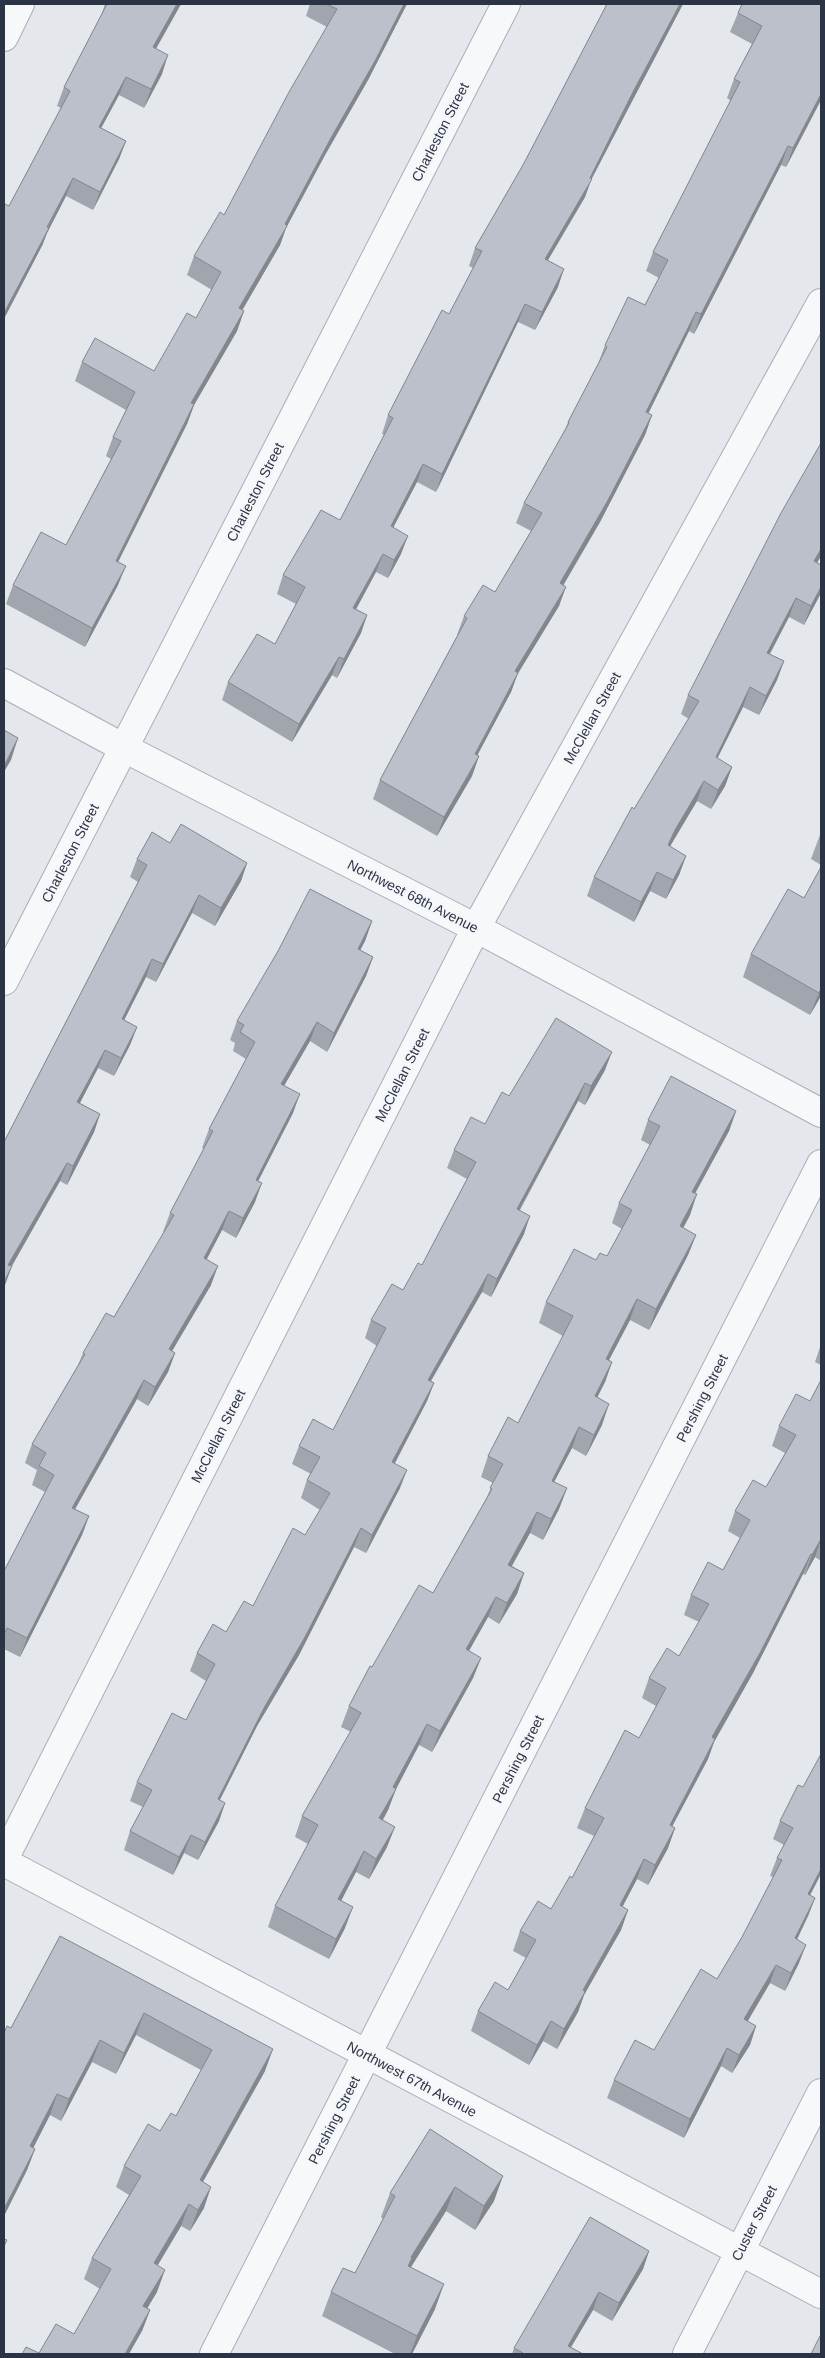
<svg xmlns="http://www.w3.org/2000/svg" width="825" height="2358" viewBox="0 0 825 2358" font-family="Arial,sans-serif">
	<rect width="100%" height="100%" fill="#e4e7ec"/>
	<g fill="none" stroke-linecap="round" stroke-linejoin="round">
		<g stroke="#a9aeb7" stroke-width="30">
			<path id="minor" d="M4 37 20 4
				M4 981 506 4
				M4 1859 476 928 821 303
				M4 1862 821 2294
				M214 2354 821 1164
				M687 2354 821 2093"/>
		</g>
		<g stroke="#a9aeb7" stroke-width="30">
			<path id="tertiary" d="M4 683 124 748 476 928 821 1113"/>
		</g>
		<use href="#minor" stroke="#f7f8fa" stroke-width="28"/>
		<use href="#tertiary" stroke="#f7f8fa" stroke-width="28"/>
	</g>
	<path fill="#a1a5ae" d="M105 4H181L156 49 162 74 144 108 119 95 101 128 126 141 119 159 93 210 66 196 47 233 42 246 9 206 61 108 57 106 64 87 101 16Z
		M310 4H407L368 80 325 155 286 228 280 245 242 310 244 311 237 331 194 405 187 424 118 562V585L85 647 6 604 13 585 66 545 111 459 106 456 113 437 126 410 75 381 82 362 154 371 196 318 212 290 187 275 194 256 224 215 327 27 306 16Z
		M607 4H683L628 109 591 180 585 197 548 260 558 287 535 330 518 322 436 492 417 482 393 528 401 554 388 578 376 572 356 609 367 615 361 633 337 678 332 675 292 742 222 700 228 682 275 644 296 604 277 594 283 575 340 520 384 435 382 434 388 415 449 314 473 268 469 266 475 248 523 165Z
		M821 4V100L786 167 781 165 694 334 689 331 648 414 652 415 645 435 600 522 563 585 559 606 518 672 511 692 477 755 479 756 472 776 437 836 373 799 380 780 457 636V635L464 616 495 592 531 531 516 523 524 503 564 432 568 422 598 364 605 345 645 305 659 278 646 271 653 252 731 101 727 98 734 79 752 44 730 32 738 13Z
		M817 563 821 565V593L804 625 789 617 770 654 784 661 777 680 759 715 743 707 717 759 732 767 725 786 711 809 697 801 669 846 686 856 679 875 666 899 650 891 634 922 587 896 594 877 689 719 681 714 688 695Z
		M821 832V865L811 859Z
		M170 843 247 863 241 881 215 926 192 913 156 982 146 977 124 1020 137 1027 130 1045 114 1076 98 1068 80 1103 100 1114 94 1132 67 1185 60 1181 11 1266 4 1288V1142L138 882 130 877 137 859Z
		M821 867V996L810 1015 743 977 751 954 804 898Z
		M372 921 365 941 360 950 373 957 366 976 327 1052 310 1041 284 1086 293 1113 258 1181 255 1202 236 1238 222 1230 207 1259 211 1285 172 1351 175 1353 168 1372 148 1406 137 1399 75 1509 89 1516 82 1535 20 1657 4 1649V1571L45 1492 32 1485 37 1470 25 1463 32 1444 78 1365 83 1353 114 1317 164 1233 163 1232 170 1213 204 1149 202 1148 209 1129 246 1059 233 1051 235 1043 230 1040 237 1021Z
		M605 1070 585 1105 578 1101 520 1210 524 1234 491 1297 482 1292 431 1381 434 1383 427 1401 395 1463 400 1488 366 1553 354 1547 299 1655 257 1726 220 1800 225 1803 219 1821 198 1860 184 1853 173 1875 124 1850 130 1831 143 1807 130 1801 137 1782 186 1720 206 1681 190 1671 197 1653 226 1632 253 1606 305 1535 320 1510 301 1498 307 1480 311 1474 292 1464 299 1446 333 1430 377 1346 365 1338 371 1320 403 1290 422 1265 467 1179 447 1168 454 1150 485 1124 509 1096Z
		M736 1111 729 1131 695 1193 690 1215 683 1228 696 1235 688 1255 649 1330 630 1320 609 1360 612 1362 605 1382 597 1398 602 1425 586 1456 572 1448 554 1482 567 1488 559 1509 543 1540 530 1533 512 1566 524 1573 517 1594 499 1624 488 1617 469 1651 481 1658 473 1678 432 1752 419 1745 396 1789 388 1810 383 1820 387 1847 369 1879 356 1872 341 1901 345 1928 329 1959 268 1927 275 1906 308 1844 295 1837 302 1816 351 1732 341 1727 349 1706 372 1667 433 1593 486 1499 493 1483 481 1477 488 1456 518 1423 563 1336 539 1323 546 1302 596 1260 607 1256 622 1229 612 1223 619 1203 650 1145 641 1140 648 1120Z
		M821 1344V1365L815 1362Z
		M821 1380V1561L815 1557 805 1575 803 1574 753 1673 714 1742 708 1759 672 1827 675 1828 668 1848 648 1885 637 1879 622 1907 628 1910 621 1930 584 1995 578 2012 557 2049 543 2041 529 2065 471 2031 478 2011 508 1990 526 1958 513 1951 520 1931 551 1909 572 1878 594 1836 577 1828 585 1808 639 1738 656 1706 642 1698 649 1678 679 1656 699 1622 684 1615 691 1595 723 1570 740 1538 728 1531 735 1511 766 1487 785 1453 772 1446 779 1426 810 1401Z
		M798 1785 810 1896 815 1898 808 1916 797 1940 799 1963 785 1991 770 1983 747 2021 756 2026 750 2045 732 2073 721 2066 684 2138 607 2098 614 2080 654 2050 717 1979 742 1937 773 1877 770 1876 777 1858 784 1845 773 1839 780 1821Z
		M60 1936 265 2071 203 2182 204 2208 190 2231 181 2226 157 2266V2292L147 2308 150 2310 142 2331 39 2353 74 2334 100 2289 84 2279 92 2258 129 2195 116 2187 124 2166 176 2116 201 2070 136 2035 116 2074 92 2062 61 2121 50 2115 33 2148 35 2149 27 2170 4 2216V2033L11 2028Z
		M430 2129 494 2201 475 2230 446 2211 411 2267 435 2309 412 2354H395L322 2316 331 2292 355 2273 383 2219 381 2217 390 2193Z
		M649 2251 643 2269 612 2321 593 2310 571 2347 583 2354H512L514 2348Z"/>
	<path fill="#83868d" d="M177 4H181L146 66 153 47Z
		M404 4H407L368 80 325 155 286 228 280 245 232 328 239 308Z
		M680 4H683L628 109 591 180 585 197 538 277 545 259 590 178 634 90Z
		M168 55 162 74 144 108 151 89Z
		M126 77 119 95 92 145 99 127Z
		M821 93V100L786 167 793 148Z
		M126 141 119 159 93 210 100 192Z
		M788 146 781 165 694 334 701 314Z
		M73 178 66 196 47 233 42 246 4 319V313Z
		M564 269 558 287 535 330 542 312Z
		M525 304 518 322 436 492 442 474Z
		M244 311 237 331 194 405 187 424 109 580 116 561 191 403Z
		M696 312 689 331 639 432 646 412Z
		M652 415 645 435 600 522 553 603 560 583Z
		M423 464 417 482 384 545 391 526Z
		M408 536 401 554 388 578 394 560Z
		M821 549V556L807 581 814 561Z
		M383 554 376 572 347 626 353 608Z
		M126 566 118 585 85 647 92 628Z
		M566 587 559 606 508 690 515 671Z
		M821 587V593L804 625 811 606Z
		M796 598 789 617 760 672 767 653Z
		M367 615 361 633 337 678 344 659Z
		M339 657 332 675 292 742 299 724Z
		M784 661 777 680 759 715 766 696Z
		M518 673 511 692 468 773 475 754Z
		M750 687 743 707 708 777 716 757Z
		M18 738 11 760 4 772V766Z
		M479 756 472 776 437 836 444 817Z
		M732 767 725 786 711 809 718 790Z
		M704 781 697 801 668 850V845L675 830Z
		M686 856 679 875 666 899 673 880Z
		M247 863 241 881 215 926 221 908Z
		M657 872 650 891 634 922 641 902Z
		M199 895 192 913 156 982 163 964Z
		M372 921 365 941 351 968 358 949Z
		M373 957 366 976 327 1052 334 1033Z
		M152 959 146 977 115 1038 122 1019Z
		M821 988V996L810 1015 819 993Z
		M317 1022 310 1041 274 1103 281 1084Z
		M137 1027 130 1045 114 1076 121 1058Z
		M105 1050 98 1068 71 1120 77 1102Z
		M612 1052 605 1070 585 1105 591 1086Z
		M585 1083 578 1101 510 1227 517 1209Z
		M300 1094 293 1113 249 1199 256 1180Z
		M736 1111 729 1131 685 1212 692 1192Z
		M100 1114 94 1132 67 1185 73 1166Z
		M67 1163 60 1181 4 1280 8 1265Z
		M262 1183 255 1202 236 1238 243 1218Z
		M697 1194 690 1215 673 1247 680 1226Z
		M229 1211 222 1230 197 1277 204 1258Z
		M530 1216 524 1234 491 1297 497 1279Z
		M696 1235 688 1255 649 1330 656 1309Z
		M12 1266 5 1285 4 1288V1282Z
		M218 1266 211 1285 162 1368 169 1349Z
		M488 1274 482 1292 421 1398 428 1380Z
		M637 1299 630 1320 599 1379 606 1359Z
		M175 1353 168 1372 148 1406 155 1387Z
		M612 1362 605 1382 587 1417 595 1396Z
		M144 1380 137 1399 65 1527 72 1508Z
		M434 1383 427 1401 386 1480 392 1462Z
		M609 1404 602 1425 586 1456 594 1435Z
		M579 1427 572 1448 544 1501 552 1481Z
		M407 1470 400 1488 366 1553 372 1535Z
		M567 1488 559 1509 543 1540 551 1519Z
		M537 1512 530 1533 501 1585 508 1565Z
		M89 1516 82 1535 20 1657 27 1638Z
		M361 1528 354 1547 299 1655 257 1726 211 1817 218 1799 264 1708Z
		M821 1539 815 1557 805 1575 812 1555Z
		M811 1554 803 1574 753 1673 714 1742 708 1759 662 1845 670 1825 712 1737Z
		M524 1573 517 1594 499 1624 507 1603Z
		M496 1597 488 1617 458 1670 466 1649Z
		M481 1658 473 1678 432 1752 440 1731Z
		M427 1724 419 1745 396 1789 388 1810 372 1838 379 1818 393 1787Z
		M225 1803 219 1821 198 1860 205 1842Z
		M395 1827 387 1847 369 1879 376 1859Z
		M675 1828 668 1848 648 1885 655 1865Z
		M191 1835 184 1853 173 1875 179 1857Z
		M364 1851 356 1872 331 1920 338 1899Z
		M644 1859 637 1879 613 1925 620 1905Z
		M821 1869V1874L801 1913 808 1894Z
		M815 1898 808 1916 788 1957 795 1938Z
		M353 1907 345 1928 329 1959 336 1939Z
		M628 1910 621 1930 584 1995 578 2012 557 2049 564 2029 583 1990Z
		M806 1945 799 1963 785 1991 791 1973Z
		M776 1965 770 1983 738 2038 744 2019Z
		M144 2013 136 2035 116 2074 124 2053Z
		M551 2021 543 2041 529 2065 537 2045Z
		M756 2026 750 2045 732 2073 739 2055Z
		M100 2040 92 2062 61 2121 69 2099Z
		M727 2048 721 2066 684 2138 690 2119Z
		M273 2049 265 2071 192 2201 200 2180Z
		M57 2094 50 2115 23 2168 30 2146Z
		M35 2149 27 2170 4 2216V2209Z
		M503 2176 494 2201 475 2230 484 2206Z
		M211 2187 204 2208 190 2231 198 2210Z
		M455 2187 446 2211 406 2275 404 2283 411 2257Z
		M189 2204 181 2226 146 2285 154 2263Z
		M649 2251 643 2269 612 2321 619 2303Z
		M165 2270 157 2292 136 2327 143 2306Z
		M444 2284 435 2309 412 2354H410L417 2336Z
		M599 2292 593 2310 567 2354 568 2346Z
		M150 2310 142 2331 129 2354H125Z"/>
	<path fill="#bbc0ca" stroke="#83868d" d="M107 4H177L153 47 168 55 151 89 126 77 99 127 126 141 100 192 73 178 47 227 49 228 4 313V206L5 204 9 206 70 91 64 87Z
		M326 4H404L375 61 332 136 285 224 287 226 239 308 244 311 191 403 194 404 116 561 126 566 92 628 13 585 41 532 66 545 121 441 113 437 135 392 82 362 95 338 154 371 187 313 196 318 221 272 194 256 220 212 224 215 289 92 337 9Z
		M607 4H680L634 90 590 178 592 179 545 259 564 269 542 312 525 304 442 474 423 464 391 526 408 536 394 560 383 554 353 608 367 615 344 659 339 657 299 724 228 682 257 634 275 644 305 587 283 575 321 510 340 520 393 418 388 415 442 310 449 314 482 251 475 248 523 165Z
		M742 4H821V94L793 148 788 146 701 314 696 312 646 412 652 415 607 502 560 583 566 587 515 671 518 673 475 754 479 756 444 817 380 780 467 618 464 616 483 585 495 592 542 513 524 503 569 423 568 422 607 347 605 345 628 297 645 305 668 260 653 252 740 82 734 79 762 26 738 13Z
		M821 443V549L814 561 821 565V587L811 606 796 598 767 653 784 661 766 696 750 687 716 757 732 767 718 790 704 781 675 830 668 845 686 856 673 880 657 872 641 902 594 877 632 807 634 809 699 701 688 695 781 513Z
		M4 730 18 738 4 766Z
		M181 824 247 863 221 908 199 895 163 964 152 959 122 1019 137 1027 121 1058 105 1050 77 1102 100 1114 73 1166 67 1163 8 1265 12 1266 4 1282V1142L147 865 137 859 152 832 170 843Z
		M821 867V988L819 993 751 954 788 889 804 898Z
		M310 889 372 921 358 949 373 957 334 1033 317 1022 281 1084 300 1094 256 1180 262 1183 243 1218 229 1211 204 1258 218 1266 169 1349 175 1353 155 1387 144 1380 72 1508 89 1516 27 1638 7 1628 4 1635V1571L54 1475 39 1466 46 1453 32 1444 85 1354 83 1353 106 1313 114 1317 174 1215 170 1213 213 1131 209 1129 255 1042 240 1032 244 1025 237 1021 278 951Z
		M556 1018 612 1052 591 1086 585 1083 517 1209 530 1216 497 1279 488 1274 428 1380 434 1383 392 1462 407 1470 372 1535 361 1528 305 1637 264 1708 218 1799 225 1803 205 1842 191 1835 179 1857 130 1831 152 1790 137 1782 172 1713 186 1720 215 1664 197 1653 213 1624 226 1632 244 1601 253 1606 293 1528 305 1535 330 1493 307 1480 320 1457 299 1446 313 1419 333 1430 386 1328 371 1320 392 1284 403 1290 418 1263 422 1265 476 1162 454 1150 471 1117 485 1124 502 1092 509 1096Z
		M671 1076 736 1111 692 1192 697 1194 680 1226 696 1235 656 1309 637 1299 606 1359 612 1362 595 1396 609 1404 594 1435 579 1427 552 1481 567 1488 551 1519 537 1512 508 1565 524 1573 507 1603 496 1597 466 1649 481 1658 440 1731 427 1724 393 1787 396 1789 379 1818 395 1827 376 1859 364 1851 338 1899 353 1907 336 1939 275 1906 318 1825 302 1816 361 1713 349 1706 370 1666 372 1667 419 1585 433 1593 492 1489 490 1488 503 1464 488 1456 508 1417 518 1423 573 1316 546 1302 574 1249 596 1260 600 1253 607 1256 632 1210 619 1203 660 1126 648 1120Z
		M821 1380V1539L812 1555 811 1554 760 1653 712 1737 715 1739 670 1825 675 1828 655 1865 644 1859 620 1905 628 1910 583 1990 585 1992 564 2029 551 2021 537 2045 478 2011 495 1982 508 1990 536 1940 520 1931 538 1901 551 1909 570 1876 572 1878 604 1818 585 1808 625 1730 639 1738 666 1688 649 1678 667 1648 679 1656 709 1604 691 1595 708 1562 723 1570 750 1520 735 1511 753 1480 766 1487 796 1435 779 1426 796 1394 810 1401Z
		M821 1754V1869L808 1894 815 1898 795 1938 806 1945 791 1973 776 1965 744 2019 756 2026 739 2055 727 2048 690 2119 614 2080 635 2040 654 2050 701 1969 717 1979 742 1937 782 1860 777 1858 793 1828 780 1821 798 1785 803 1787Z
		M60 1936 273 2049 200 2180 211 2187 198 2210 189 2204 154 2263 165 2270 143 2306 150 2310 125 2354H22L26 2347 39 2353 56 2324 74 2334 111 2269 92 2258 141 2176 124 2166 148 2124 160 2131 171 2113 176 2116 212 2050 144 2013 124 2053 100 2040 69 2099 57 2094 30 2146 35 2149 4 2209V2033L7 2026 11 2028Z
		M430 2129 503 2176 484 2206 455 2187 411 2257 412 2258 408 2266 444 2284 417 2336 331 2292 343 2268 355 2273 395 2196 390 2193Z
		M590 2217 649 2251 619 2303 599 2292 568 2346 583 2354H522L523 2353 514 2348Z
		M4 2239 7 2240 4 2246Z
		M820 2336H821V2354H811Z"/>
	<g text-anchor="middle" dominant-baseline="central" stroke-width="5" stroke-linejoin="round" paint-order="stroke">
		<g font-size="14" fill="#2b3445" stroke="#f4f6f9">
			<text transform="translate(440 132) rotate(-63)">Charleston Street</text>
			<text transform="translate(255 492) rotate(-63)">Charleston Street</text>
			<text transform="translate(592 718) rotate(-61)">McClellan Street</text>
			<text transform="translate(70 853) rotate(-63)">Charleston Street</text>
			<text transform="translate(413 896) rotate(27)">Northwest 68th Avenue</text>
			<text transform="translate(402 1075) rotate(-63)">McClellan Street</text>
			<text transform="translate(702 1398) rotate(-63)">Pershing Street</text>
			<text transform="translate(218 1436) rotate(-63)">McClellan Street</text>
			<text transform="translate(518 1759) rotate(-63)">Pershing Street</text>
			<text transform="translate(412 2079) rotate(28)">Northwest 67th Avenue</text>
			<text transform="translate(334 2120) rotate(-63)">Pershing Street</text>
			<text transform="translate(754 2223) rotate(-63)">Custer Street</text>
		</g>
	</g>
	<rect width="825" height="2358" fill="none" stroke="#2b3445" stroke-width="10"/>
</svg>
